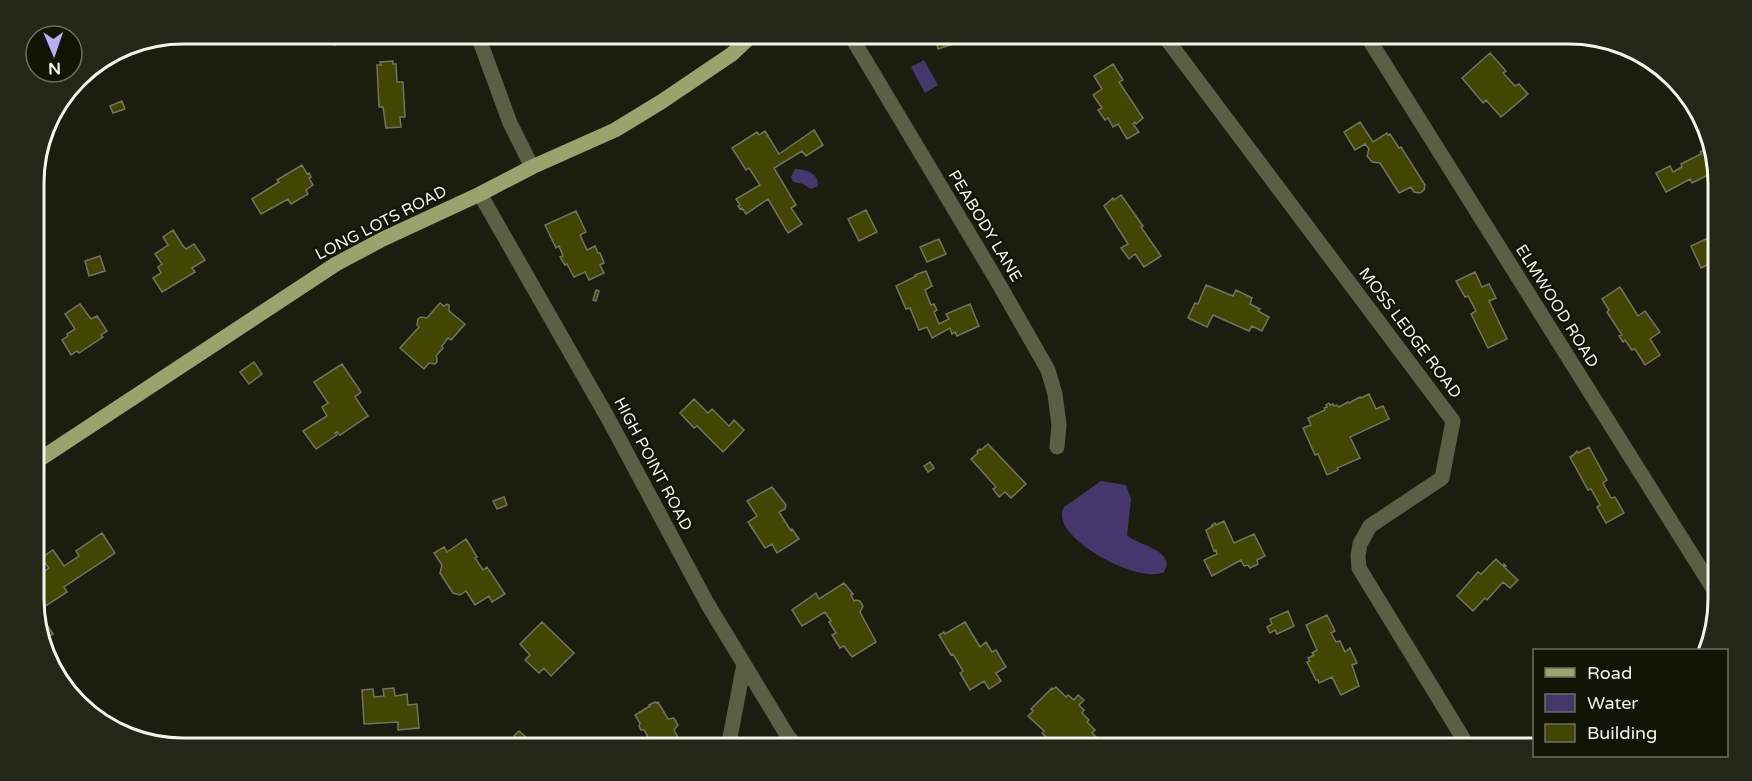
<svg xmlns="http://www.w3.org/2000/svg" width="1752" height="781" viewBox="0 0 1752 781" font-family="'Varela Round',sans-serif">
	<rect width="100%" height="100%" fill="#1b1e0e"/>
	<path fill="#43376b" d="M924 60 938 85 925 93 911 67Z
		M795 169C807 169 819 174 818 186L811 189 803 184 793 182 791 177Z
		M1101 481 1126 485 1131 499 1127 535C1138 545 1166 548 1167 565L1164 572C1139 585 1047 536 1064 507Z"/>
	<path fill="#414700" stroke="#717462" stroke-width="1.5" d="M332 33H341L343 43 334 45Z
		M540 33H563L564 38 541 41Z
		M898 33H958V34L950 37 953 44 938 49 935 38 920 43 918 37 916 38 915 36 901 40Z
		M1490 53 1506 71 1503 73 1515 86 1519 84 1528 94 1501 117 1486 100 1483 103 1462 78Z
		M393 61V64H396L397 82H403L405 117H400L401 127 386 128 383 107H379L377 65H381L380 62Z
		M1113 64 1123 80 1119 82 1143 118 1136 124 1135 122 1133 124 1139 132 1127 139 1118 124 1113 127 1108 118 1105 120 1098 110 1102 108 1093 95 1102 89 1094 76Z
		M122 101 125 109 113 113 110 106Z
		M1360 122 1373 142 1387 133 1388 135 1390 134 1399 148 1401 147 1425 185 1424 190 1420 193 1414 192 1411 187 1399 193 1380 163 1372 162 1367 156 1369 149 1365 144 1355 150 1344 132Z
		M814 130 823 145 806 156 802 151 774 168 796 205 791 208 802 224 788 233 768 199 746 214 742 208 740 209 738 206 740 205 736 199 760 185 749 168 746 170 732 148 757 132 759 135 765 131 779 154Z
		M1708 148 1710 152 1713 150 1718 162V170L1692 183 1690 179 1666 192 1656 173 1670 166 1673 172 1682 167 1681 164 1701 154 1700 152Z
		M302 165 307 174 309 173 311 177 309 178 313 185 306 190 308 194 291 204 288 199 261 214 252 199 279 182 277 180Z
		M1121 195 1143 226 1141 227 1161 256 1144 267 1135 254 1129 259 1121 248 1128 244 1104 206 1113 198 1114 200Z
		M866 210 877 232 859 241 848 219Z
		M576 211 586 232 580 235 587 250 595 246 598 253H600L604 263 600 265 604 273 589 280 585 272 574 277 567 264 565 265 560 257 563 256 559 246 556 248 545 225Z
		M173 230 183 246 186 249 194 244 205 260 192 268 195 272 162 292 153 278 161 273 158 267 162 264 155 254 168 245 163 237Z
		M1708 238 1717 256 1715 257 1717 260 1701 268 1691 246Z
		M939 239 946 254 927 262 920 247Z
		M100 256 105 271 89 276 85 261Z
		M926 271 932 286 925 290 931 305 934 304 937 310 934 312 939 324 949 319 946 314 970 304 979 326 957 336 955 332 952 334 950 328 932 338 927 327 919 330 910 308 906 309 896 286 916 276 915 275Z
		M1475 272 1482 287 1489 284 1496 298 1489 301 1507 339 1488 348 1471 314 1476 311 1468 296 1465 297 1456 281Z
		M1206 285 1233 296 1236 290 1252 298 1250 304 1260 309 1258 311 1269 317 1262 331 1252 326 1249 331 1213 315 1207 327 1188 318 1195 303 1198 304Z
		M1620 287 1638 316 1645 311 1660 332 1650 339 1660 355 1645 365 1635 349 1632 350 1625 340 1623 342 1619 336 1622 335 1607 312 1609 310 1602 299Z
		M596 290 599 291 596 301 593 300Z
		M440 303 444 306 447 304 449 305V311L465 324 451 340 448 338 442 346 443 348 436 356 437 358V362L435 364 429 363 424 369 400 348 419 327 417 325 418 319 421 317 427 318Z
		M80 304 91 319 97 316 107 331 101 335 103 337 79 353 77 351 71 355 62 340 68 336 67 334 75 329 65 314Z
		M254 362 262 374 249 384 240 372Z
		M342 364 361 392 355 397 368 416 340 435 337 432 335 433 337 435 316 449 303 431 327 416 322 407 328 403 314 382Z
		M1369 394 1376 409 1383 406 1389 419 1350 437 1360 458 1337 468 1338 470 1327 475 1318 454 1315 455 1303 428 1311 425 1308 418 1325 410 1324 408 1327 407 1326 405 1329 403 1330 405 1333 404 1334 406 1337 405 1339 407 1348 402 1349 403 1360 397 1361 398Z
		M694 399 708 413 712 409 729 426 734 420 744 430 723 452 697 426 694 428 680 413Z
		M988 444 1026 484 1011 498 1005 492 999 497 993 489 996 487 971 459 978 453 977 451 980 449 981 450Z
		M1589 447 1607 480 1603 483 1611 498 1615 497 1624 513 1606 523 1597 507 1600 505 1591 489 1588 490 1570 457 1575 454V453L1577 451 1578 453Z
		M930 462 934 468 928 472 924 466Z
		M772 487 786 505 785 509 779 512 791 531 792 529 799 539 777 553 772 544 765 548 748 522 757 516 747 501Z
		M504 497 507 505 497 509 493 501Z
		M1224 521 1234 543 1254 534 1265 556 1257 560 1258 564 1250 568 1248 565 1244 566 1241 560 1212 576 1204 560 1217 554 1216 550 1214 551 1206 530 1213 526 1212 525 1215 523 1216 525Z
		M102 533 115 553 64 587 67 592 38 611 34 605V578L49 568 41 558 53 550 64 566 79 556 76 551Z
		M466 539 477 557 475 558 483 570 487 567 505 594 492 602 489 596 475 605 466 591 460 595 453 593 440 573 442 565 434 553 444 547 447 552Z
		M1496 559 1503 566 1504 564 1506 566 1504 567 1518 580 1510 588 1503 582 1487 600 1485 598 1473 611 1457 596 1478 572 1481 574Z
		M844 583 853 594 851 595 854 601 856 600 860 601 863 606 860 612 876 642 852 657 844 646 840 648 832 635 836 633 829 622 831 621 825 612 802 626 792 610 816 593 819 599Z
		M1288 611 1294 626 1277 634 1275 630 1270 633 1267 627 1272 624 1270 619Z
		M1327 615 1335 631 1331 633 1336 642 1340 641 1345 652 1350 648 1357 663 1352 665 1359 686 1341 695 1332 677 1319 683 1318 680H1316L1307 662 1310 661 1308 658 1314 655 1312 653 1317 650 1306 625Z
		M542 622 574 653 551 676 544 668 539 673 525 660 530 655 520 644Z
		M965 622 980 647 986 642 992 652 996 650 1006 667 996 673 1001 681 989 689 984 681 970 690 960 673 963 671 953 654 951 655 939 635 944 632 945 634Z
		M46 623 53 634 48 637 41 626Z
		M1056 687 1066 697 1068 695 1074 700 1078 695 1084 700 1079 705 1084 710 1082 713 1089 720 1087 722 1095 730 1092 733 1098 739 1089 748H1058L1060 745 1054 739 1051 742 1042 733 1044 731 1028 716 1033 711 1031 709 1052 688 1053 689Z
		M394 688 395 696 407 694 408 705 417 704 419 728 398 730V722L364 724 362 690 373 689 374 697 384 696 383 689Z
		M655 702 656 703 658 702 668 719 674 718 678 725 674 730 684 748H643L639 742 648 737 644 730H641L639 726 640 723 635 715 650 706 649 705Z
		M519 731 526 737 521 742 514 736Z"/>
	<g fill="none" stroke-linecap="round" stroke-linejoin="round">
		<path stroke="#5b5f45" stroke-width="15" d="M477 33 510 123 532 167
			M849 33 996 279 1048 370 1055 394 1059 425 1057 447
			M1162 33 1453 421 1442 478 1370 526 1360 544 1358 556 1359 568 1469 748
			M1365 33 1719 598
			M1600 39 1630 47
			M480 194 609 420 707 603 787 735 798 748
			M728 748 744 664"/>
		<path stroke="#9ba36d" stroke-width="15" d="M34 463 336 264 383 239 480 194 532 167 615 130 661 102 732 54 754 33"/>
	</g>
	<g text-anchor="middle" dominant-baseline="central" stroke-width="4.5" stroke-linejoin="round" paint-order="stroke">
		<g font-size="16" fill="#f3f5eb" stroke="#121406">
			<text transform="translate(381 223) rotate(-27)">LONG LOTS ROAD</text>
			<text transform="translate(985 226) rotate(59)">PEABODY LANE</text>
			<text transform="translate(1557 306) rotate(58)">ELMWOOD ROAD</text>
			<text transform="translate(1410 333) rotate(53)">MOSS LEDGE ROAD</text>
			<text transform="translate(653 464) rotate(62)">HIGH POINT ROAD</text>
		</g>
	</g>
	<path d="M0 0H1752V781H0ZM183 44H1569A139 139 0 0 1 1708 183V599A139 139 0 0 1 1569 738H183A139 139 0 0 1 44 599V183A139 139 0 0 1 183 44Z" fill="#242618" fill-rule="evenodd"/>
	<path fill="none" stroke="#f3f5eb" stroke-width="3" d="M183 44H1569A139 139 0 0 1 1708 183V599A139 139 0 0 1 1569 738H183A139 139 0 0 1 44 599V183A139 139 0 0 1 183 44Z"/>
	<rect x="1533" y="649" width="195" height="108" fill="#121406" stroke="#6c6e62" stroke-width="1.5"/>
	<rect x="1545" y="668" width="30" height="9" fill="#9ba36d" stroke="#6c6e62" stroke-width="1.5"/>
	<text x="1587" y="679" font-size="18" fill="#f3f5eb">Road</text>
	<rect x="1545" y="694" width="30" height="18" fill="#43376b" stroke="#6c6e62" stroke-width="1.5"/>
	<text x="1587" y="709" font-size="18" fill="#f3f5eb">Water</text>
	<rect x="1545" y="724" width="30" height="18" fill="#414700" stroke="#6c6e62" stroke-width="1.5"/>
	<text x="1587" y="739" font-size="18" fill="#f3f5eb">Building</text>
	<g transform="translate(54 54) rotate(178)"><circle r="28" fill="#121406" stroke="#6c6e62" stroke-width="1.5"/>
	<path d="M0-4.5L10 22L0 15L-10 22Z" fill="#b9abf7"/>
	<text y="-9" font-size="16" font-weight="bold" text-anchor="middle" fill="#f3f5eb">N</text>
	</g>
</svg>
